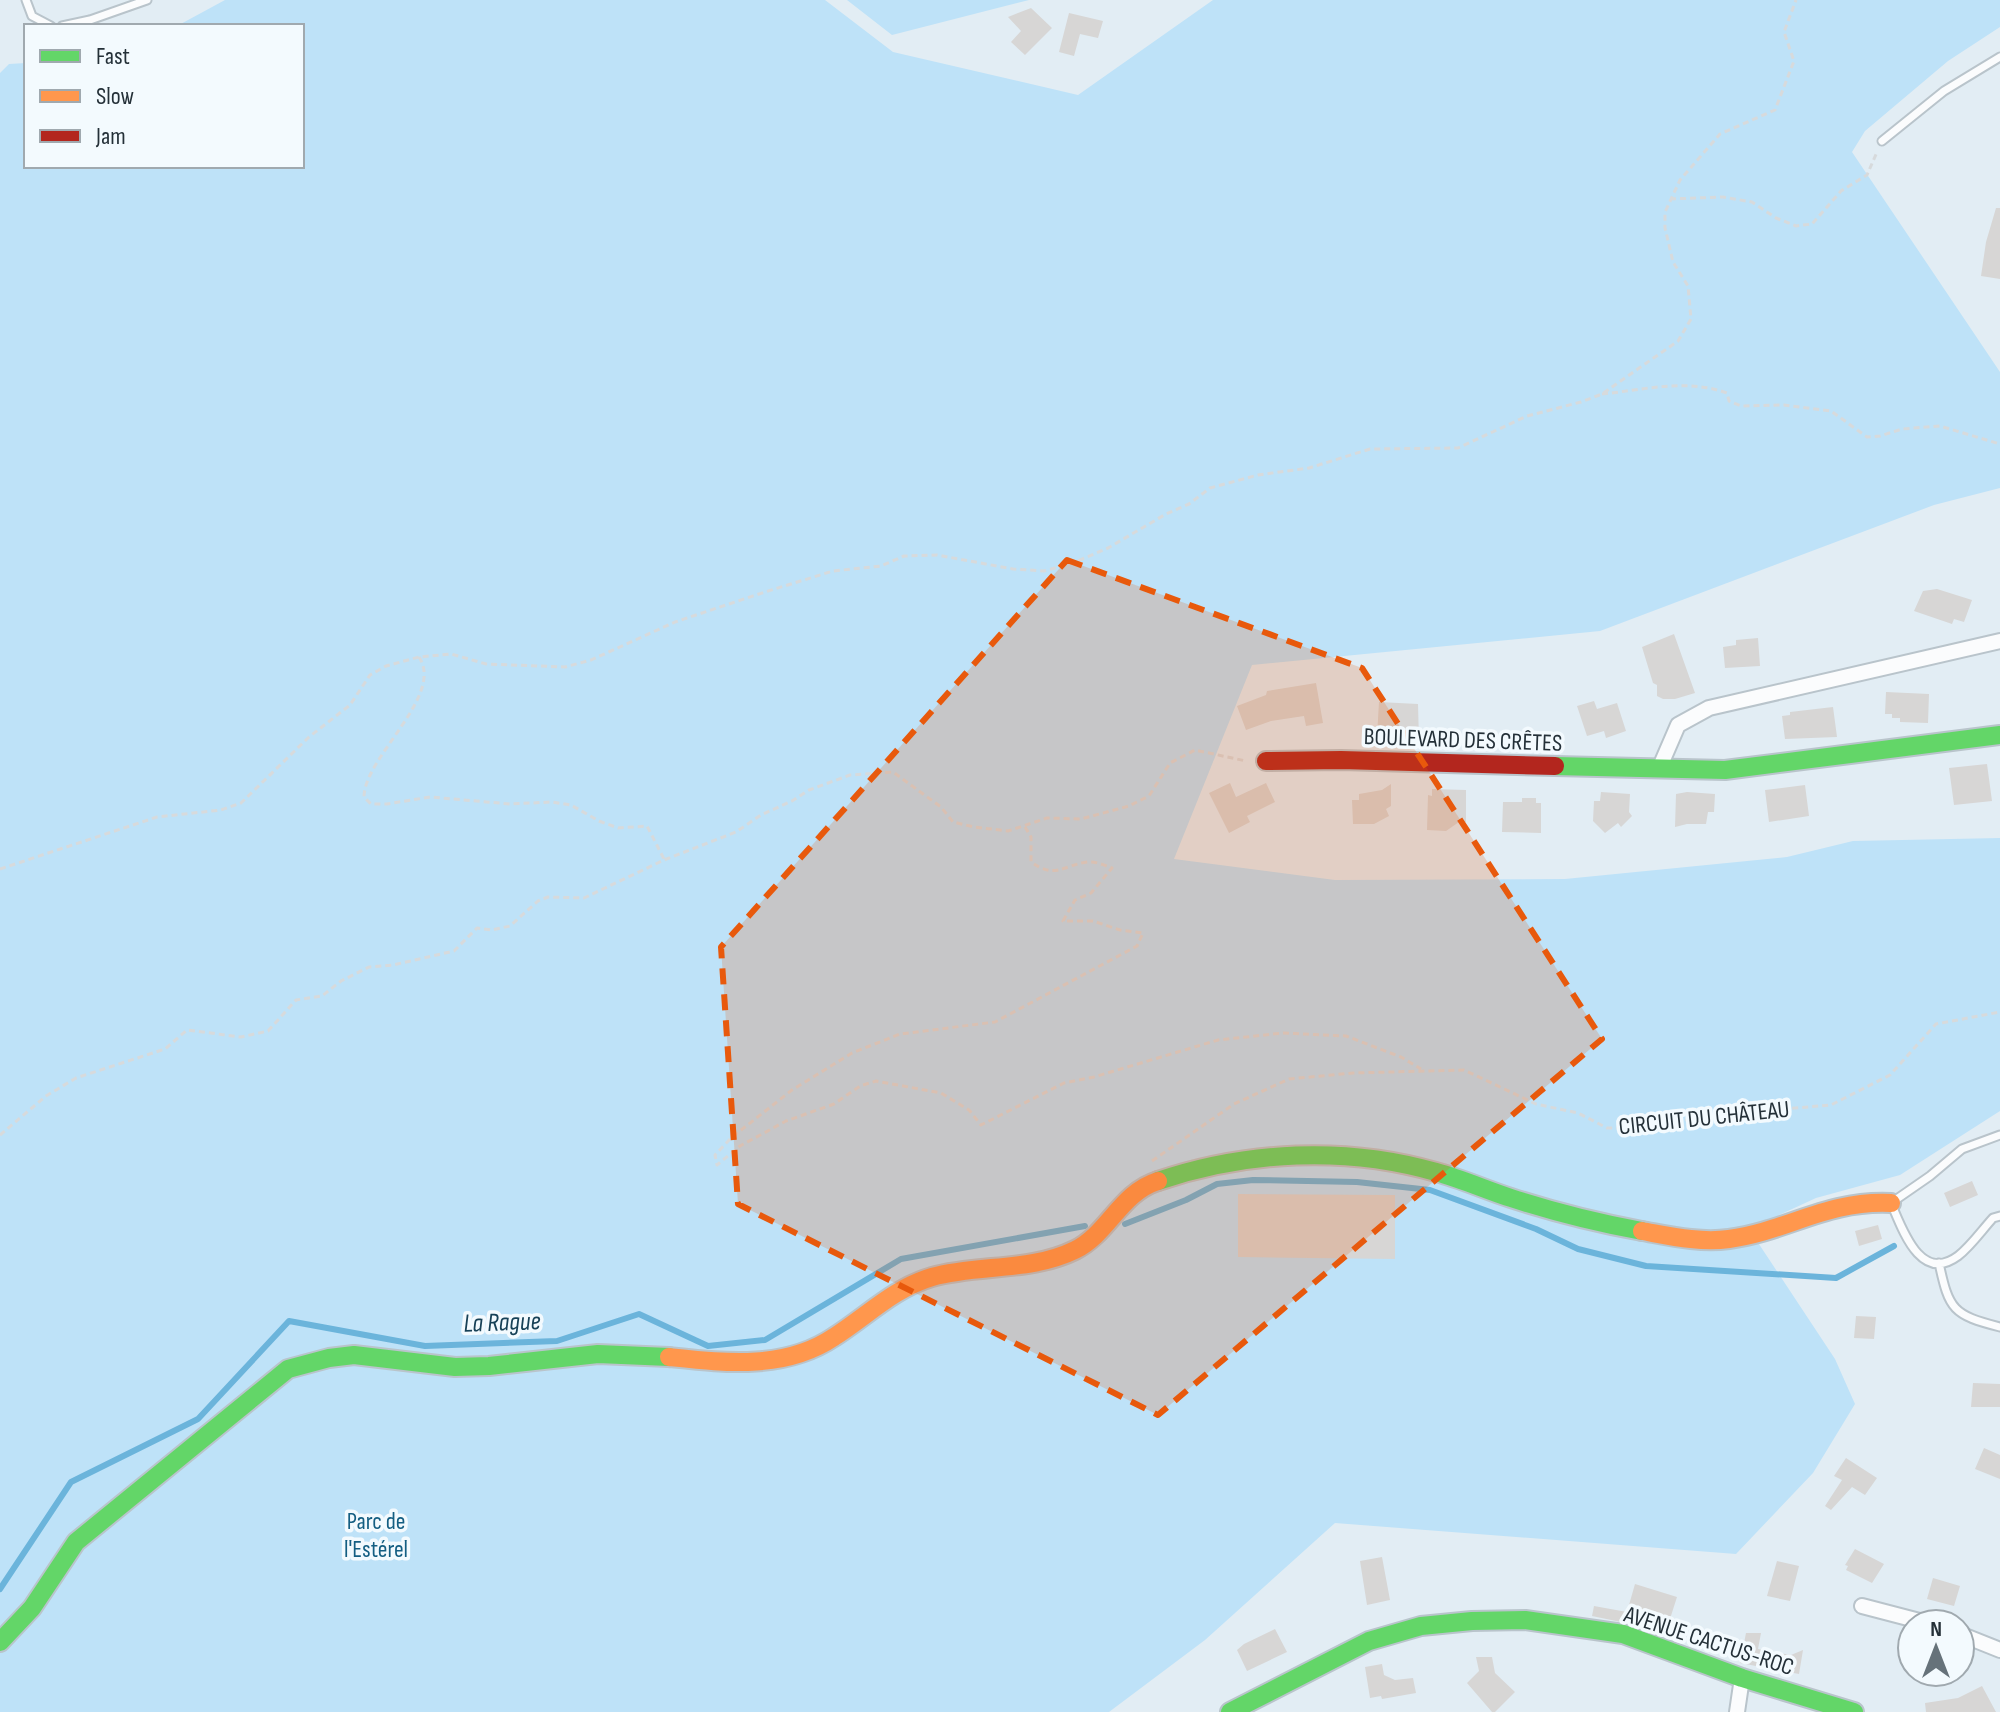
<svg xmlns="http://www.w3.org/2000/svg" width="2000" height="1712" viewBox="0 0 2000 1712" font-family="'Sofia Sans Condensed',sans-serif">
	<rect width="100%" height="100%" fill="#e2edf4"/>
	<path fill="#bee2f8" d="M225 0H825L893 52 1078 95 1213 0H2000V27L1948 61 1865 131 1852 152 2000 372V488L1934 505 1600 631 1252 665 1174 859 1335 880 1565 879 1787 857 1853 841 2000 838V1111L1900 1175 1816 1198 1749 1229 1835 1359 1855 1404 1813 1473 1736 1554 1335 1523 1205 1640 1109 1712H0V73L9 64 26 63V166H302V26H177Z
		M847 0H1029L892 35Z"/>
	<g fill="none" stroke-linecap="round" stroke-linejoin="round">
		<path stroke="#6bb4db" stroke-width="6" d="M1125 1224 1186 1200 1217 1184 1253 1180 1357 1182 1430 1190 1536 1229 1578 1249 1646 1266 1836 1278 1894 1246
			M0 1589 71 1482 198 1419 289 1321 425 1346 557 1341 639 1314 708 1346 765 1340 901 1259 1085 1226"/>
	</g>
	<path fill="#d7d6d5" d="M1031 8 1052 28 1025 55 1011 42 1021 31 1008 17Z
		M1069 13 1103 21 1098 38 1080 34 1074 56 1059 52Z
		M1996 208H2000V279L1981 276 1986 242Z
		M1937 589 1972 600 1964 622 1954 619 1952 624 1914 611 1923 591Z
		M1674 634 1695 693 1675 699H1663L1657 696V685L1653 683 1642 647Z
		M1758 638 1760 666 1725 668 1723 647 1736 645V640Z
		M1316 683 1323 723 1306 726 1304 716 1271 721 1246 730 1237 706 1266 695 1267 691Z
		M1886 692 1929 694 1928 723 1900 722V718H1892V714H1885Z
		M1594 701 1597 709 1617 703 1626 731 1606 738 1604 731 1587 736 1577 706Z
		M1379 702 1418 704 1419 741H1390V737L1377 736Z
		M1833 707 1837 737 1785 739 1782 716 1790 715V712Z
		M1987 764 1992 801 1954 805 1949 768Z
		M1230 783 1236 797 1266 783 1275 802 1247 816 1250 822 1229 833 1209 793Z
		M1391 784V806L1386 809 1389 816 1374 824H1353L1352 800H1359V794L1382 790Z
		M1805 785 1809 816 1769 822 1765 790Z
		M1432 789 1466 790V822H1459L1446 831 1427 830 1428 795 1432 796Z
		M1601 792 1630 794 1629 812 1632 816 1621 827 1618 823 1605 833 1593 821 1594 801H1600Z
		M1687 792 1715 794 1714 812H1708L1706 824H1687L1675 827 1676 794Z
		M1522 798H1536V803H1541V833L1502 832 1503 802H1522Z
		M1972 1181 1978 1195 1950 1207 1944 1193Z
		M1238 1194 1395 1195V1259L1238 1257Z
		M1878 1225 1882 1239 1859 1246 1855 1231Z
		M1856 1316 1876 1317 1874 1339 1854 1338Z
		M1973 1383 2000 1384V1407H1971Z
		M1984 1448 2000 1455V1479L1975 1469Z
		M1846 1458 1877 1478 1865 1495 1852 1487 1831 1510 1825 1506 1842 1480 1834 1476Z
		M1855 1549 1884 1564 1872 1583 1846 1570 1848 1566 1845 1565Z
		M1382 1557 1390 1600 1367 1605 1360 1561Z
		M1777 1561 1799 1566 1790 1601 1767 1596Z
		M1933 1578 1960 1586 1954 1606 1927 1599Z
		M1635 1584 1677 1597 1669 1622 1643 1615 1640 1626 1592 1616 1594 1606 1627 1612Z
		M1275 1629 1287 1652 1247 1671 1237 1650 1244 1644Z
		M1746 1633H1761L1758 1649 1791 1655 1803 1650 1799 1674 1740 1663Z
		M1476 1657H1492L1495 1673 1515 1692 1495 1712H1492L1467 1683 1479 1671Z
		M1382 1664 1384 1675 1395 1680 1413 1678 1416 1693 1382 1699 1381 1696 1370 1698 1365 1667Z
		M1982 1686 1996 1712H1926L1925 1703 1958 1698Z"/>
	<g fill="none" stroke-linecap="round" stroke-linejoin="round">
		<g stroke="#b9c4cb" stroke-width="11">
			<path id="lane" d="M26 0 32 16 51 26
				M62 26 90 20 147 0
				M1882 141 1944 91 2000 57
				M2000 1135 1962 1149 1930 1176 1891 1203C1902 1228 1920 1284 1958 1256 1971 1246 1982 1230 1993 1218L2000 1216
				M1939 1263C1949 1310 1953 1315 2000 1327"/>
		</g>
		<g stroke="#b9c4cb" stroke-width="18">
			<path id="street" d="M1659 769 1678 725 1709 708 2000 641
				M1862 1606 1931 1624
				M1960 1634 2000 1650
				M1737 1712 1742 1678"/>
		</g>
		<g stroke="#b9c4cb" stroke-width="22">
			<path id="fast" d="M1555 766 1725 770 2000 735
				M1158 1181C1246 1151 1346 1146 1436 1172 1462 1179 1486 1190 1511 1198 1554 1212 1598 1223 1642 1231
				M0 1642 32 1608 76 1542 288 1369 329 1358 354 1355 455 1367 489 1366 598 1354 669 1357
				M1230 1712 1369 1641 1421 1626 1472 1621 1525 1620 1623 1634 1742 1678 1854 1712"/>
		</g>
		<g stroke="#b9c4cb" stroke-width="22">
			<path id="slow" d="M1642 1231C1670 1236 1700 1243 1729 1239 1788 1231 1826 1200 1891 1203
				M669 1357C726 1363 785 1370 834 1337 867 1316 894 1288 932 1277 979 1264 1030 1272 1075 1250 1109 1233 1120 1193 1158 1181"/>
		</g>
		<g stroke="#b9c4cb" stroke-width="22">
			<path id="jam" d="M1266 761 1341 760 1555 766"/>
		</g>
		<path stroke="#d7dadc" stroke-width="3" stroke-dasharray="6 4" stroke-linecap="butt" d="M1670 199 1723 197 1752 202 1776 218 1796 226 1812 224 1841 191 1867 175 1877 152
			M1602 394C1644 390 1685 378 1727 393L1729 401 1741 406 1784 405 1831 411 1867 437 1880 436 1902 429 1940 426 2000 444
			M419 657C445 696 364 757 364 797L371 804H387L430 797 510 804 552 802 571 805 599 821 618 828 647 826 664 859
			M1025 827 1031 837V862C1055 879 1062 866 1087 862 1095 861 1104 865 1112 868L1091 893 1075 900 1063 921H1093L1120 930 1143 933 1137 946 995 1022 900 1034 852 1053 792 1090 731 1138 715 1155 717 1165 740 1146 786 1121 834 1104 860 1086 876 1081 941 1093 969 1110 981 1125 1064 1083 1094 1077 1218 1040 1283 1033 1346 1036 1401 1057 1421 1069
			M0 869 157 817 221 810 241 803 309 737 350 705 370 675 386 666 419 657 451 654 486 664 565 667 591 660 675 622 765 592 833 571 881 566 904 556 937 555 1013 569 1044 571 1073 563 1108 548 1166 514 1189 504 1210 488 1258 475 1309 468 1370 449 1458 448 1527 416 1581 402 1602 394 1678 341 1691 319 1688 286 1673 262 1665 228V212L1680 180 1720 134 1775 110 1794 61 1784 32 1796 0
			M0 1135 46 1096 76 1078 165 1049 187 1030 241 1037 268 1031 296 1000 322 996 341 981 369 967 393 965 454 951 477 928 492 930 510 926 538 901 548 897 584 898 664 860 736 832 761 815 792 801 809 790 850 775 893 772 941 807 953 822 974 827 1008 831 1047 818 1081 819 1129 806 1149 796 1170 763 1195 750 1246 761
			M1152 1161 1234 1104 1289 1079 1353 1073 1464 1070 1536 1104 1578 1113 1607 1128H1654L1721 1111 1735 1115H1761L1771 1110 1831 1105 1890 1075 1936 1024 2000 1012"/>
		<use href="#lane" stroke="#fbfcfd" stroke-width="7"/>
		<use href="#street" stroke="#fbfcfd" stroke-width="14"/>
		<use href="#fast" stroke="#63d668" stroke-width="18"/>
		<use href="#slow" stroke="#ff974d" stroke-width="18"/>
		<use href="#jam" stroke="#b3261e" stroke-width="18"/>
	</g>
	<path fill="#e8590c" fill-opacity="0.2" stroke="#e8590c" stroke-width="6" stroke-dasharray="16 10" stroke-linejoin="round" d="M1067 560 1362 668 1602 1039 1158 1415 738 1204 721 947Z"/>
	<g text-anchor="middle" dominant-baseline="central" stroke-width="7" stroke-linejoin="round" paint-order="stroke">
		<g font-size="24" fill="#243038" stroke="#f3fafe">
			<text transform="translate(1463 740) rotate(2)">BOULEVARD DES CRÊTES</text>
			<text transform="translate(1704 1118) rotate(-6)">CIRCUIT DU CHÂTEAU</text>
			<text transform="translate(1709 1641) rotate(18)">AVENUE CACTUS-ROC</text>
		</g>
		<g font-size="24" fill="#145e82" stroke="#f3fafe">
			<text x="376" y="1521">Parc de<tspan x="376" dy="28">l'Estérel</tspan></text>
		</g>
		<g font-size="26" font-style="italic" fill="#174157" stroke="#f3fafe">
			<text transform="translate(502 1323) rotate(-2)">La Rague</text>
		</g>
	</g>
	<rect x="24" y="24" width="280" height="144" fill="#f3fafe" stroke="#a0a9af" stroke-width="2"/>
	<rect x="40" y="50" width="40" height="12" fill="#63d668" stroke="#a0a9af" stroke-width="2"/>
	<text x="96" y="64" font-size="24" fill="#243038">Fast</text>
	<rect x="40" y="90" width="40" height="12" fill="#ff974d" stroke="#a0a9af" stroke-width="2"/>
	<text x="96" y="104" font-size="24" fill="#243038">Slow</text>
	<rect x="40" y="130" width="40" height="12" fill="#b3261e" stroke="#a0a9af" stroke-width="2"/>
	<text x="96" y="144" font-size="24" fill="#243038">Jam</text>
	<g transform="translate(1936 1648)"><circle r="38" fill="#f3fafe" stroke="#a0a9af" stroke-width="2"/>
	<path d="M0-6L14 30L0 20L-14 30Z" fill="#66727a"/>
	<text y="-12" font-size="22" font-weight="bold" text-anchor="middle" fill="#243038">N</text>
	</g>
</svg>
